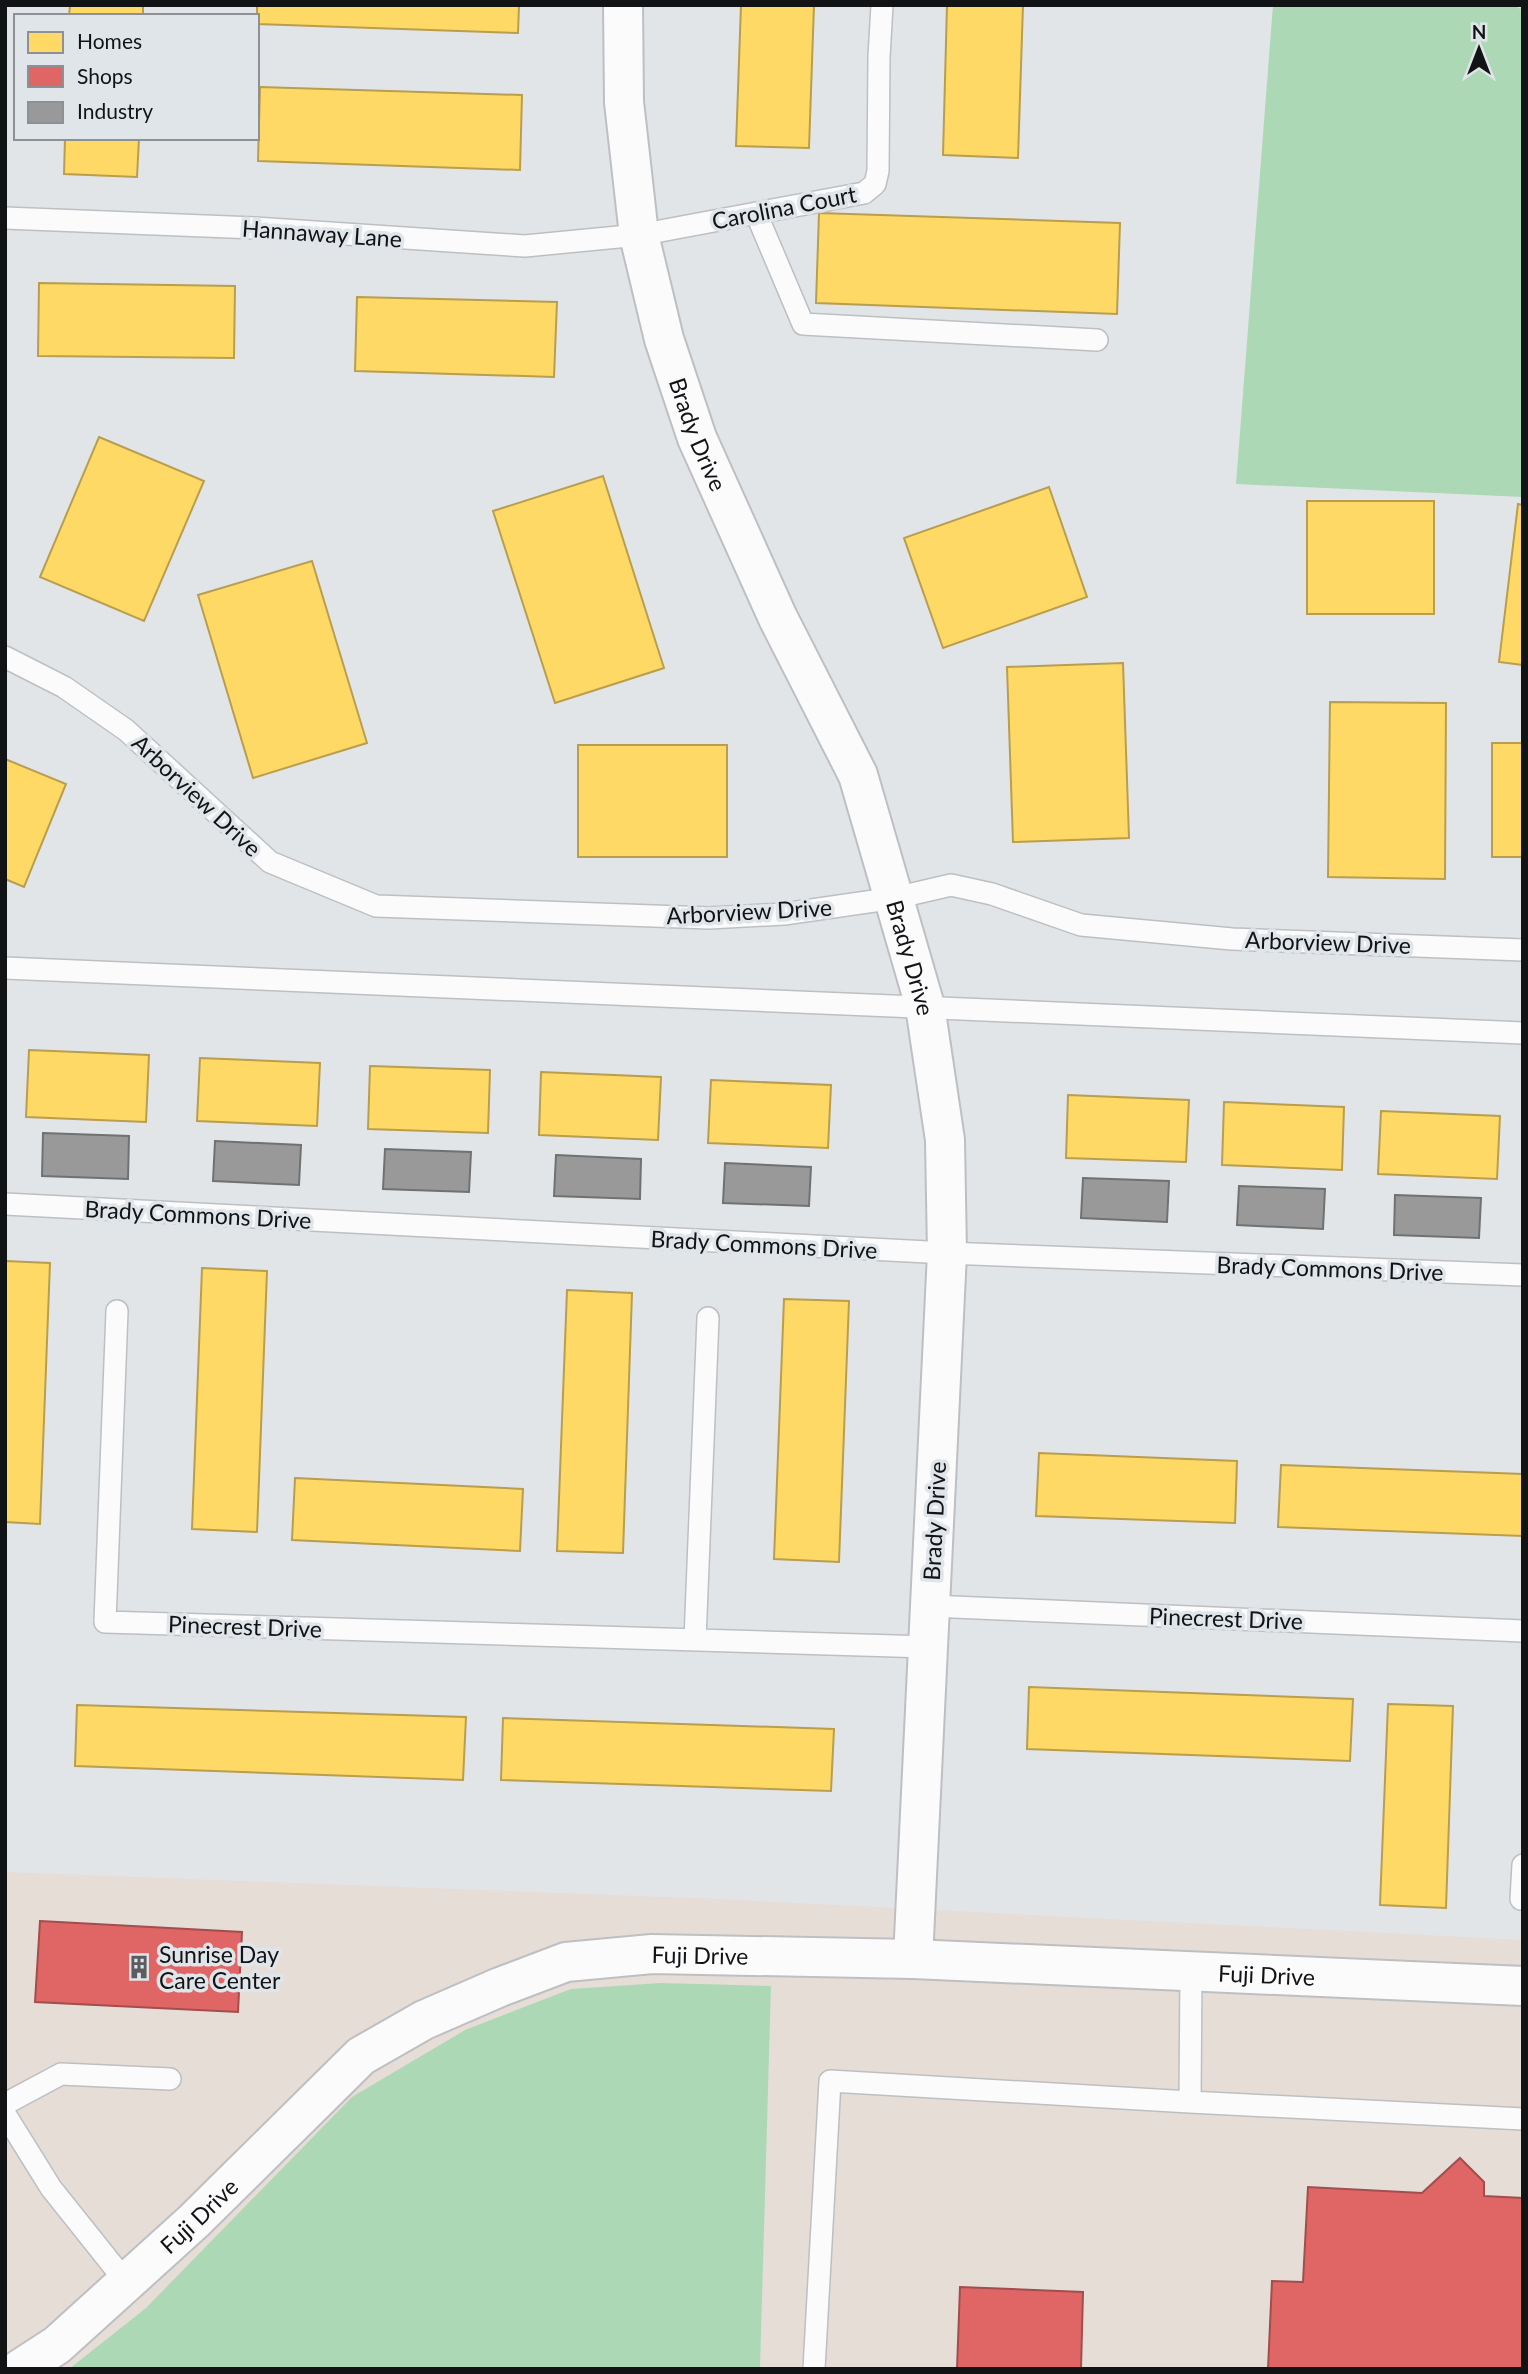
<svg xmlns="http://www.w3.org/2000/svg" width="1528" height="2374" viewBox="0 0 1528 2374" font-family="Lato,sans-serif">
	<rect width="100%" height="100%" fill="#e2e5e8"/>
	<path fill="#e6ddd6" d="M5 1872 718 1899 1523 1940V2369H760L771 1986 146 2308 69 2369H5Z"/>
	<path fill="#acd8b6" d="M1273 5H1518V8L1523 9V497L1236 484Z
		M661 1983 771 1986 760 2369H69L146 2308 352 2097 465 2030 571 1989Z"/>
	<path fill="#ffd966" stroke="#b89e4e" stroke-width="2" d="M70 5H143V16H69Z
		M257 5H519L518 33 257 24Z
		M741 5H814L809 148 736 146Z
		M947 5H1023L1018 158 943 155Z
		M260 87 522 95 520 170 258 161Z
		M65 138H139L137 177 64 174Z
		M819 213 1120 223 1117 314 816 303Z
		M39 283 235 286 234 358 38 356Z
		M357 297 557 302 554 377 355 371Z
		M99 437 204 481 144 621 40 577Z
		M603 476 664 668 555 703 493 511Z
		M1049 487 1087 597 943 648 904 538Z
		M1307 501H1434V614H1307Z
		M1518 504 1523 505V665L1499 662Z
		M312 561 367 743 253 778 198 595Z
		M1123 663 1129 838 1013 842 1007 667Z
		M1330 702 1446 703 1445 879 1328 877Z
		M1492 743H1523V857H1492Z
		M578 745H727V857H578Z
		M5 759 66 784 24 887 5 879Z
		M29 1050 149 1055 146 1122 26 1117Z
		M200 1058 320 1063 317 1126 197 1121Z
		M370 1066 490 1070 488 1133 368 1129Z
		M541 1072 661 1077 658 1140 539 1135Z
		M711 1080 831 1085 828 1148 708 1143Z
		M1068 1095 1189 1100 1186 1162 1066 1158Z
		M1224 1102 1344 1107 1342 1170 1222 1165Z
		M1381 1111 1500 1116 1497 1179 1378 1174Z
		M5 1261 50 1263 40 1524 5 1522Z
		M202 1268 267 1271 257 1532 192 1529Z
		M567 1290 632 1293 623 1553 557 1551Z
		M784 1299 849 1301 839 1562 774 1559Z
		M1039 1453 1237 1461 1235 1523 1036 1516Z
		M1281 1465 1523 1474V1536L1278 1527Z
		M295 1478 523 1489 520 1551 292 1540Z
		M1029 1687 1353 1699 1350 1761 1027 1749Z
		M1388 1704 1453 1706 1446 1908 1380 1905Z
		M77 1705 466 1717 463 1780 75 1766Z
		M503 1718 834 1729 831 1791 501 1780Z"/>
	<path fill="#e06666" stroke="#a24d4e" stroke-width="2" d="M40 1921 242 1932 238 2012 35 2002Z
		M1460 2158 1484 2182V2196L1523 2198V2369H1268L1272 2281 1303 2282 1308 2187 1422 2193Z
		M960 2287 1083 2292 1081 2369H957Z"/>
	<path fill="#999" stroke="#707171" stroke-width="2" d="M43 1133 129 1136 128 1179 42 1176Z
		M215 1141 301 1145 299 1185 213 1181Z
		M385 1149 471 1152 469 1192 383 1189Z
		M556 1155 641 1159 640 1199 554 1196Z
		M725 1163 811 1167 809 1206 723 1203Z
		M1083 1178 1169 1181 1167 1222 1081 1218Z
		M1239 1186 1325 1189 1323 1229 1237 1225Z
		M1395 1195 1481 1198 1479 1238 1394 1235Z"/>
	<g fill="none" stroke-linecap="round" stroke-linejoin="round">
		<g stroke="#bdbfc2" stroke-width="24">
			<path id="lane" d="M756 213 803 324 1097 340
				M5 218 255 228 525 246 639 235 864 193 875 184 878 171 879 57 882 5
				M5 657 64 687 126 730 270 862 376 906 709 918 784 914 895 898 951 885 992 894 1081 925 1232 939 1523 950
				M5 968 1523 1033
				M5 1204 947 1253 1523 1275
				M117 1311 105 1622 928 1647
				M930 1606 1523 1631
				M695 1640 708 1318
				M1521 1899 1523 1865
				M1190 2102 1523 2119
				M5 2104 61 2074 170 2079
				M5 2114 51 2188 126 2282
				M814 2369 830 2081 1190 2102 1191 1971"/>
		</g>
		<g stroke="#bdbfc2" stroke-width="42">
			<g id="street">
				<path id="s1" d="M623 5 624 102 639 235 664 339 697 438 778 618 858 775 925 1006 945 1140 947 1253 913 1959"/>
				<path id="s2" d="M20 2369 57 2345 194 2221 361 2056 424 2020 500 1987 566 1962 652 1954 913 1959 1523 1986"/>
			</g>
		</g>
		<use href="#lane" stroke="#fbfbfc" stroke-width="21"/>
		<use href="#street" stroke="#fbfbfc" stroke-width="38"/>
	</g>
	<defs>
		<g id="building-bare" transform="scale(1.89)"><path d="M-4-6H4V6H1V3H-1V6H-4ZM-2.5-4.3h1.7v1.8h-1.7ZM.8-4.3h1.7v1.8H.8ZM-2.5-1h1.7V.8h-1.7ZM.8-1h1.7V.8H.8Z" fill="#5a5c5f" stroke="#e0e5ea" stroke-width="2.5" paint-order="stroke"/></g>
	</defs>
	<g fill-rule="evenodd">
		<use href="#building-bare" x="139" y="1967"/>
	</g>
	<g text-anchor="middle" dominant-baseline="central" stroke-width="7" stroke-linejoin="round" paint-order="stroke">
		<g font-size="23" fill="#111315" stroke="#e0e5ea">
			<text transform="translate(784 207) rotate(-11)">Carolina Court</text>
			<text transform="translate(322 233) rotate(4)">Hannaway Lane</text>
			<text stroke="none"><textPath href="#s1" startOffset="439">Brady Drive</textPath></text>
			<text transform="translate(197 795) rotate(43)">Arborview Drive</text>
			<text transform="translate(749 911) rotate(-3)">Arborview Drive</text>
			<text transform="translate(1328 942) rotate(2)">Arborview Drive</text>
			<text stroke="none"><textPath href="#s1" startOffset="1006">Brady Drive</textPath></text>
			<text transform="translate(198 1214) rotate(3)">Brady Commons Drive</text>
			<text transform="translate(764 1244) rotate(3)">Brady Commons Drive</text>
			<text transform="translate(1330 1268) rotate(2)">Brady Commons Drive</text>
			<text transform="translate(934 1521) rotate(-87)">Brady Drive</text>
			<text transform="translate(1226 1618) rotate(2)">Pinecrest Drive</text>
			<text transform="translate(245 1626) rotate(2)">Pinecrest Drive</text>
			<text stroke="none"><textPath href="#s2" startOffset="824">Fuji Drive</textPath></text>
			<text stroke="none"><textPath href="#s2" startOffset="1391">Fuji Drive</textPath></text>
			<text stroke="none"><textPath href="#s2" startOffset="236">Fuji Drive</textPath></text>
		</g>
		<g font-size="23" fill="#111315" stroke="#e0e5ea" text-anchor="start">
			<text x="159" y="1954">Sunrise Day<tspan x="159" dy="26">Care Center</tspan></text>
		</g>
	</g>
	<rect width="1528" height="2374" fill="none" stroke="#111315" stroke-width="14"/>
	<rect x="14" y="14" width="245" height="126" fill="#e0e5ea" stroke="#8d9195" stroke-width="2"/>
	<rect x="28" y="32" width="35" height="21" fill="#ffd966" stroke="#8d9195" stroke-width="2"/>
	<text x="77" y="49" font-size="21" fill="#111315">Homes</text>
	<rect x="28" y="66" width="35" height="21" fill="#e06666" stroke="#8d9195" stroke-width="2"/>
	<text x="77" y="84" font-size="21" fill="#111315">Shops</text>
	<rect x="28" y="102" width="35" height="21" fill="#999999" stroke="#8d9195" stroke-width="2"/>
	<text x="77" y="119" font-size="21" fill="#111315">Industry</text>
	<g transform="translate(1479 49)" stroke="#e0e5ea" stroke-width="5" paint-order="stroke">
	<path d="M0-5L12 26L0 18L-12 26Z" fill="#111315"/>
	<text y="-10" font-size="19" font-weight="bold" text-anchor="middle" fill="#111315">N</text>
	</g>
</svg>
